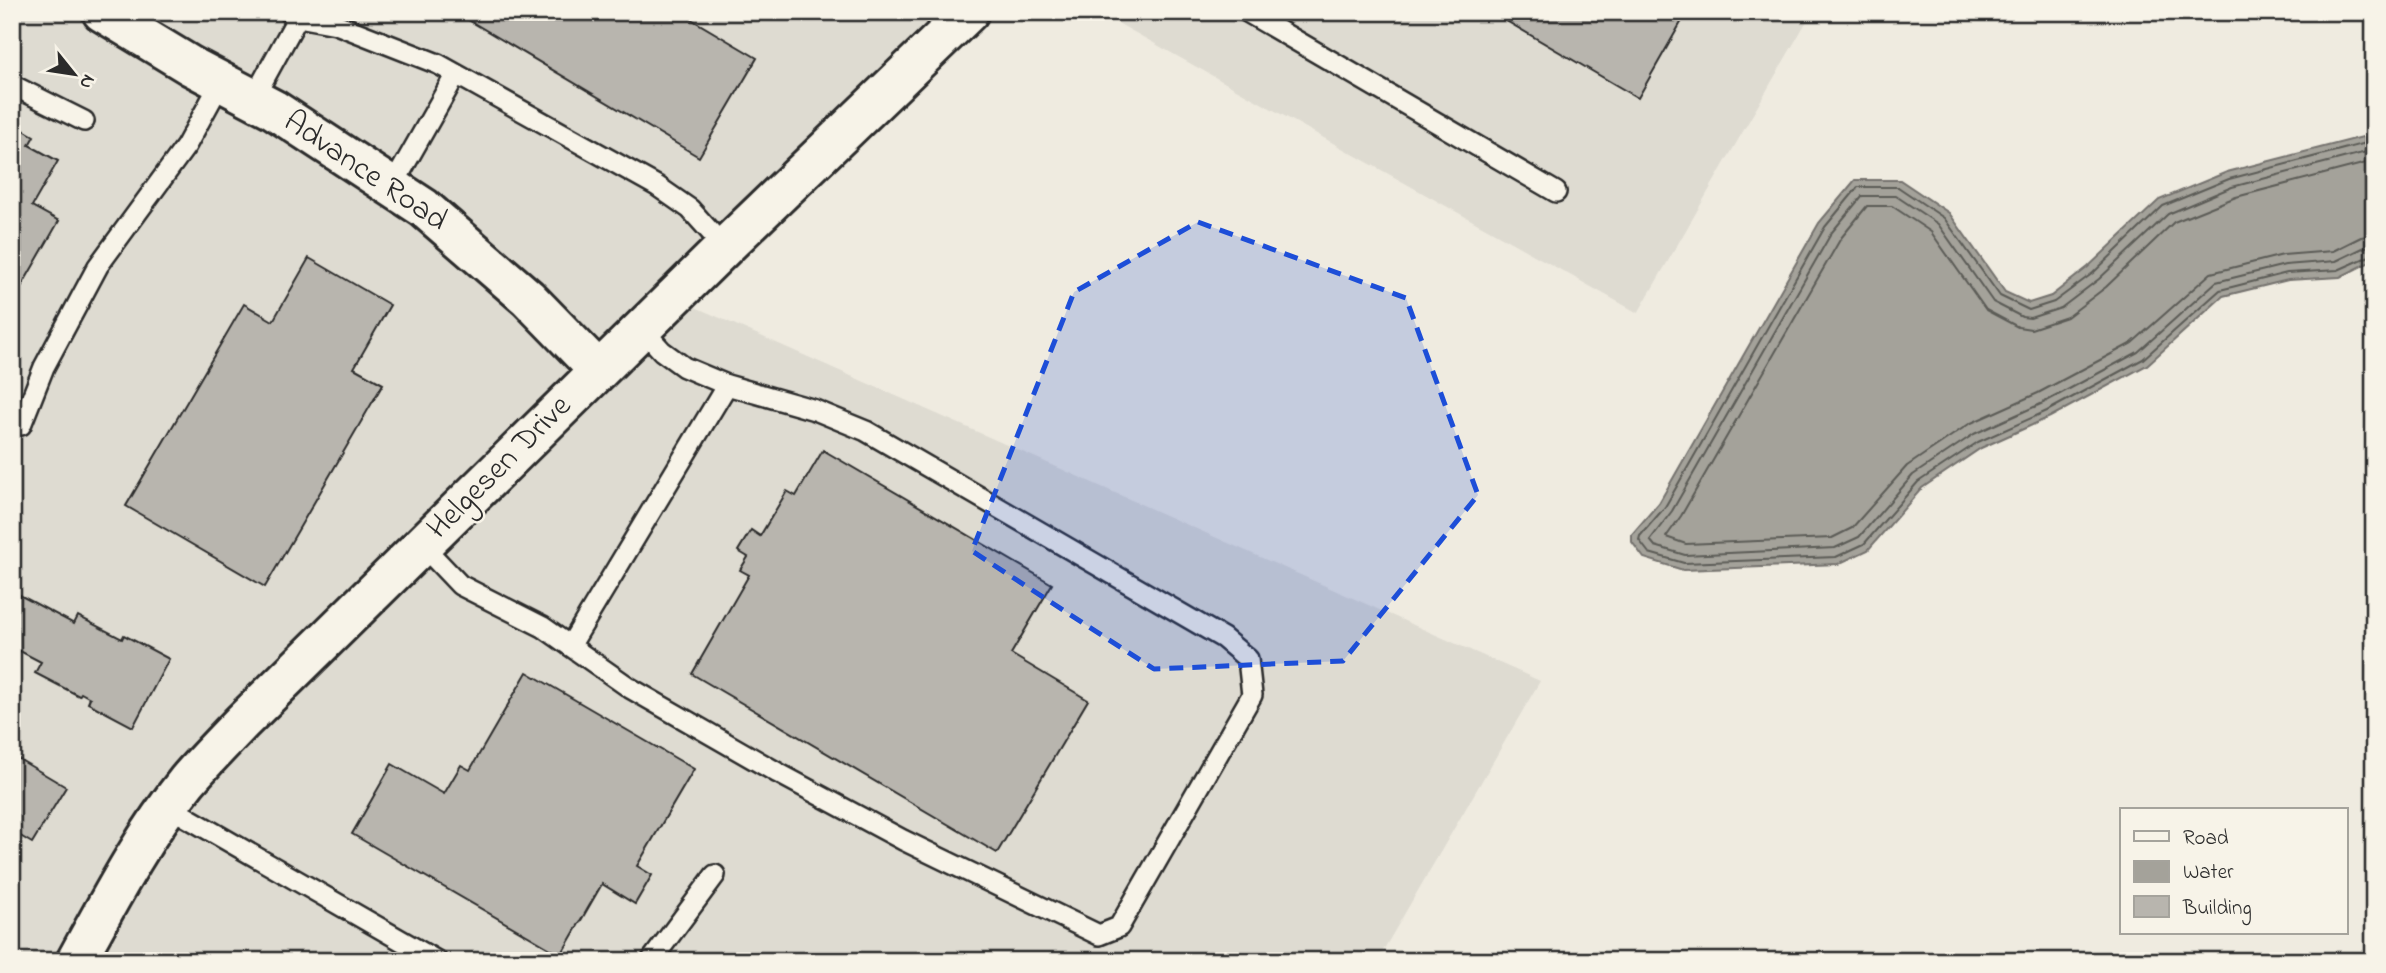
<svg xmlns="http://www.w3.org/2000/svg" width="2386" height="973" viewBox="0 0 2386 973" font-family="'Indie Flower',sans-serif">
	<rect width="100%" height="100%" fill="#efebe0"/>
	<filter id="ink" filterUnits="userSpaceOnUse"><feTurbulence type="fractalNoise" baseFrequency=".0143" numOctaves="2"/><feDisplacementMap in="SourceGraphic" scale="14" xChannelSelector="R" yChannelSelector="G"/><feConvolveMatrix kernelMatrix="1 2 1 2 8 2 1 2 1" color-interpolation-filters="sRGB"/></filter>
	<g filter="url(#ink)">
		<path fill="#dedbd1" d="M12 12H969L675 298 1540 681 1377 961H12Z
			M1098 12H1812L1638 313Z"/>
		<path fill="#a4a29a" stroke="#74726e" stroke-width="2" d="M2374 134V260L2340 277 2288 280 2223 296 2147 365 2050 417 1981 448 1922 488 1868 550 1838 564 1683 570 1644 558 1632 542V534L1659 503 1819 223 1855 180H1900L1949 213 2005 292 2029 303 2051 296 2088 267 2159 200 2227 172Z"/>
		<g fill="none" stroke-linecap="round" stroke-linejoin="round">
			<path stroke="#5b5b57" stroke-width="2" d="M2374 141 2229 179 2163 206 2093 273 2054 302 2029 310 2000 296 1944 218 1898 187H1858L1825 227 1665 507 1640 536 1639 540 1649 553 1684 563 1836 557 1864 544 1918 482 1978 442 2047 411 2143 359 2220 290 2287 273 2338 270 2374 254
				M2374 150 2232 187 2168 214 2099 279 2061 308 2030 318 2022 317 1993 302 1938 224 1896 196H1862L1832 232 1672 511 1650 540 1655 546 1685 555 1835 548 1859 537 1913 475 1974 434 2043 403 2138 352 2216 282 2285 265 2336 261 2365 247 2374 245
				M2374 161 2236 197 2174 222 2106 287 2067 317 2031 329 2018 327 1986 310 1931 232 1892 206H1867L1841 238 1681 516 1666 537 1686 544 1832 538 1852 528 1907 466 1969 424 2038 393 2132 343 2211 273 2283 255 2333 251 2361 237 2374 235"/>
		</g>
		<path fill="#b8b5ae" stroke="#2b2b2b" stroke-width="2" d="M455 12H679L757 58 699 157Z
			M1491 12H1687L1638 98Z
			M12 123 34 136 29 145 58 161 32 206 59 221 12 303Z
			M309 258 390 305 354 368 383 384 265 587 126 506 244 304 273 321Z
			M823 450 1052 584 1011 654 1088 700 997 853 692 674 749 575 740 570 748 557 738 551 751 530 760 536 787 491 796 496Z
			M12 591 74 624 78 616 122 639 124 635 169 659 133 727 88 703 90 698 81 693 79 696 35 673 41 662 12 647Z
			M527 672 694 769 637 866 652 875 635 904 602 884 561 955 352 834 392 764 444 794 461 765 470 770Z
			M12 755 66 787 32 843 12 831Z"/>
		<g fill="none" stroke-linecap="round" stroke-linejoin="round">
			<g stroke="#2b2b2b" stroke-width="24">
				<path id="service" d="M289 12 298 17 336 24 438 64 657 186 690 209 725 248
					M1247 12 1556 192
					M12 85 84 121
					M253 99 298 17
					M392 187 456 74
					M21 425 44 367 98 266 186 146 221 82
					M422 545 460 585 543 627 630 688 778 773 903 840 1099 935 1119 927 1252 695 1248 659 1223 638 866 431 815 410 727 385 684 367 662 351 642 329
					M570 646 727 385
					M169 807 437 961
					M651 961 715 875"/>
			</g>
			<g stroke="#2b2b2b" stroke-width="44">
				<path id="minor" d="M102 12 191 66 273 109 424 208 528 298 599 371
					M76 961C110 899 143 836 187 781 204 761 224 741 242 722L730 242 969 12"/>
			</g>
			<use href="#service" stroke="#f7f3e8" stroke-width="19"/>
			<use href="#minor" stroke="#f7f3e8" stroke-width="38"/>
		</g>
	</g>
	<path fill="#1d4ed8" fill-opacity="0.2" stroke="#1d4ed8" stroke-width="5" stroke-dasharray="14 9" stroke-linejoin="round" d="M1198 222 1406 298 1478 495 1343 661 1154 669 972 551 1074 292Z"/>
	<g text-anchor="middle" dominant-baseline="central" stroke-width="5" stroke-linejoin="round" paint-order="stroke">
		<g font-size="32" fill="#2b2b2b" stroke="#f7f3e8">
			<text transform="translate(365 172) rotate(34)">Advance Road</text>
			<text transform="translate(500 468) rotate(-45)">Helgesen Drive</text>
		</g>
	</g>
	<rect width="2386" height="973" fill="none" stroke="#f7f3e8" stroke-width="42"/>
	<rect x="21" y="21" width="2344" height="931" fill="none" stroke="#2b2b2b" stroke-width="2.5" filter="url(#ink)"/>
	<rect x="2120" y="808" width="228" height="126" fill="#f7f3e8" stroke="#a5a39c" stroke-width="2"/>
	<rect x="2134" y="831" width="35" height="10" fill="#f7f3e8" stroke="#a5a39c" stroke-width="2"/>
	<text x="2183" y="844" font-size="21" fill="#2b2b2b">Road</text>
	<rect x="2134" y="861" width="35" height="21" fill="#a4a29a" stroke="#a5a39c" stroke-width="2"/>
	<text x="2183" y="878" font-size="21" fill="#2b2b2b">Water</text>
	<rect x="2134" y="896" width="35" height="21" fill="#b8b5ae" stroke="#a5a39c" stroke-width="2"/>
	<text x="2183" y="914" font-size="21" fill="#2b2b2b">Building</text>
	<g transform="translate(74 74) rotate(120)" stroke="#f7f3e8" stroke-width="5" paint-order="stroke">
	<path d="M0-5L12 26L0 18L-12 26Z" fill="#2b2b2b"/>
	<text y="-10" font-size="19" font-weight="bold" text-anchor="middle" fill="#2b2b2b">N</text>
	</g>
</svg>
